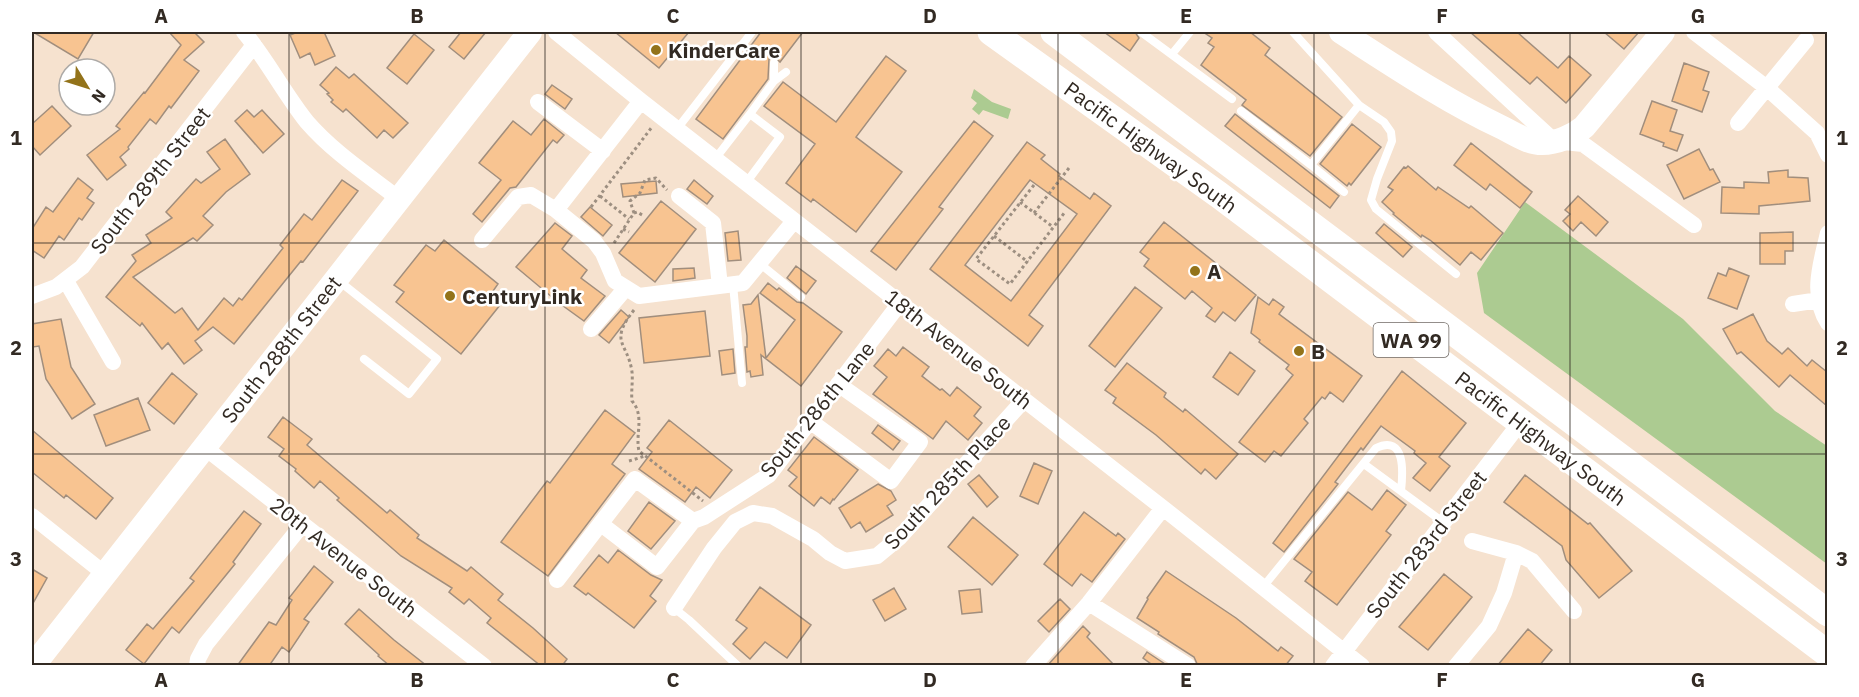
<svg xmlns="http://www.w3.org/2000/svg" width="1859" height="697" viewBox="0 0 1859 697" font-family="'IBM Plex Sans',sans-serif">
	<rect width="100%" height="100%" fill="#f6e2cf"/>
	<path fill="#accb91" d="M974 89 992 102 1011 109 1008 119 983 110 979 115 972 109 977 103 971 98Z
		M1525 202 1683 319 1775 411 1827 446V564L1484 313 1477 273Z"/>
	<path fill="#f8c491" stroke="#a18e7d" stroke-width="1.5" fill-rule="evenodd" d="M33 32H94L78 59Z
		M169 32H194L204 42 184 60 199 71 171 108 169 106 156 124 150 119 128 147 129 149 120 157 126 165 107 180 87 155 120 129 116 126 144 92 145 93 181 45Z
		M298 32H324L335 56 315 65 310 53 300 58 290 35Z
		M461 32H486L464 59 449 47Z
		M615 32H689L659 68Z
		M761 32H803L780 62 775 57 769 59 768 79 723 139 696 119Z
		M1104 32H1135L1139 38 1130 51Z
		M1203 32H1250L1270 48 1265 55 1342 117 1310 156 1242 105 1246 100 1201 65 1214 47 1208 43 1212 38Z
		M1470 32H1517L1558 68 1569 56 1591 75 1566 103 1537 77 1530 84Z
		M1604 32H1639L1624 49Z
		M414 34 434 50 407 84 387 68Z
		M886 56 906 71 856 137 902 172 856 232 813 199 811 202 786 183 815 144 764 106 783 82 836 122Z
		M1684 63 1709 72 1703 90 1709 92 1702 112 1672 101Z
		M336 67 349 78 354 74 408 123 393 138 384 130 377 138 346 109 343 112 331 102 333 100 327 94 329 93 320 85Z
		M552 85 572 99 565 109 545 94Z
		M1652 101 1677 110 1670 131 1683 135 1677 151 1663 146 1664 143 1640 134Z
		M52 106 71 126 40 155 32 146V124Z
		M247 110 254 117 262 110 284 134 263 153 235 121Z
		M1235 114 1339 196 1330 208 1225 126Z
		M544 119 564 135 557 143 553 140 516 187 510 188 482 222 473 214 501 180 479 163 513 121 531 135Z
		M974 121 993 136 939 207 943 209 896 270 871 251Z
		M1352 124 1381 147 1351 185 1349 183 1347 186 1320 164Z
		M225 139 250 174 226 192 203 216 213 225 197 241 193 238 133 277 175 313 182 308 198 330 224 298 233 306 239 298 242 300 283 248 280 245 304 214 312 220 342 180 358 191 303 262 301 261 234 344 213 327 195 341 202 350 184 364 168 343 162 349 142 323 140 326 106 297 136 261 132 255 151 243 146 235 172 218 166 212 196 179 201 183 220 169 207 152Z
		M1027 142 1045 155 1041 159 1060 174 1059 176 1090 199 1094 193 1111 206 1029 315 1043 326 1028 346 930 269ZM1030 180 1077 214 1011 301 965 265Z
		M1471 143 1532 192 1520 208 1490 184 1486 190 1454 165Z
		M1699 149 1710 170 1713 169 1720 182 1684 199 1667 165Z
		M1408 166 1436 190 1438 187 1469 208 1471 206 1503 233 1481 260 1471 252 1460 265 1430 240 1422 235 1421 237 1393 214 1394 213 1382 202 1393 190 1388 187 1404 167 1406 168Z
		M1788 170V177L1808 178 1810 201 1759 206V214L1721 213 1722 187 1744 188V182L1769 183 1768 172Z
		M78 178 93 190 87 198 94 203 82 220 79 218 64 240 59 236 44 258 32 250V229L46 207 53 212Z
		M694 180 713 196 707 204 687 189Z
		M656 181 657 193 623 197 621 184Z
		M1578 196 1608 222 1596 236 1581 222 1573 231 1563 221 1570 214 1565 210Z
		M661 201 696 229 655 282 619 253Z
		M590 207 612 225 603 236 581 217Z
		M1164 222 1256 295 1235 321 1223 312 1215 322 1206 316 1212 308 1192 291 1185 299 1144 266 1149 259 1140 252Z
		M555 223 572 236 562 249 587 270 581 278 605 296 584 321 559 303 516 267Z
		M1384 224 1412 247 1403 257 1376 233Z
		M738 231 741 260 728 261 725 233Z
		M1793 232V251H1785V264H1760V233Z
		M444 240 498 284 493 291 504 300 461 354 396 302 404 292 394 285 426 245 435 251Z
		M796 266 816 281 806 294 787 278Z
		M694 268 695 278 673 281V269Z
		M1729 268 1749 276 1737 309 1708 298 1718 273 1726 276Z
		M768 283 777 290 779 288 797 302 803 303 842 332 801 386 761 355 763 375 751 377 750 371 747 372 745 347H747V336L743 305 751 304 758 295 766 358 795 320 760 293Z
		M1135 287 1162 308 1115 367 1089 346Z
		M1258 297 1269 305 1273 299 1284 307 1279 314 1362 376 1343 402 1330 392 1325 399 1322 397 1304 419 1308 423 1281 456 1274 451 1265 462 1239 442 1293 375 1286 369 1289 365 1259 342 1260 340 1251 333Z
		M621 310 629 317 609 343 599 335Z
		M705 311 710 356 644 363 639 318Z
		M1753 314 1767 341 1782 354 1788 348 1807 366 1812 360 1827 372V406L1790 375 1779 387 1741 352 1737 354 1723 329Z
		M61 319 71 367 95 404 72 419 46 379 39 346 33 347 32 339V324Z
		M903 347 929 367 922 376 940 390 942 389 950 396 957 387 981 407 974 416 982 423 968 440 946 421 933 439 873 394 887 377 874 366 888 349 896 356Z
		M733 349 735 373 722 375 719 351Z
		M1230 352 1255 371 1238 395 1213 377Z
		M1127 363 1166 393 1164 397 1183 412 1185 409 1238 454 1216 479 1205 469 1201 474 1156 435 1113 403 1116 398 1105 390Z
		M1402 371 1466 423 1439 457 1450 466 1430 491 1413 478 1426 463 1414 453 1415 451 1381 426 1363 450 1361 448 1335 482 1338 484 1284 552 1273 543Z
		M172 373 197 394 174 424 148 403Z
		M138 398 150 430 106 446 94 415Z
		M605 410 635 433 612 464 625 474 548 576 501 542 547 481 550 483Z
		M283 417 312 439 307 445 387 513 390 510 419 535 417 538 467 571 471 567 503 594 498 600 533 628 567 659 562 666H541L487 623 491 618 469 599 464 604 449 592 452 588 401 556 337 500 339 498 320 481 314 488 295 471 296 469 279 456 284 449 268 437Z
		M669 420 732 470 710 498 696 487 685 502 639 469 652 452 647 448Z
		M878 425 900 441 893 450 872 433Z
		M32 430 113 498 96 519 66 495 64 498 32 472Z
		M814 437 858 470 834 500 833 499 830 504 821 497 814 506 789 486 797 477 788 470Z
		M1034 463 1052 471 1038 504 1020 496Z
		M979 475 998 497 987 507 968 484Z
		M1525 475 1588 524 1590 523 1632 571 1599 598 1566 560 1562 546 1504 502Z
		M878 484 891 491 896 500 887 506 893 515 866 532 860 522 851 528 839 508Z
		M1387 490 1406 505 1386 531 1391 535 1337 605 1305 581 1312 572 1294 559 1348 492 1372 510Z
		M649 502 675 521 651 549 628 531Z
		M244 511 261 524 233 562 235 564 179 633 172 627 144 664 126 650 147 624 153 629 194 581 190 578Z
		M1084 512 1116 536 1118 533 1125 539 1092 582 1081 574 1072 586 1044 564Z
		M973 517 1018 555 992 585 948 547Z
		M618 550 651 575 662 580 650 596 656 601 634 628 588 593 586 595 574 586 599 555 608 563Z
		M314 566 333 582 304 619 309 622 289 652 282 647 269 666H237L269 622 276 625 292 600 289 598Z
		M32 569 47 578 32 605Z
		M1166 571 1236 618 1278 651 1281 647 1293 656 1285 666H1198L1194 657 1158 634 1159 632 1137 618 1148 599 1147 598Z
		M1444 574 1472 597 1428 650 1399 627Z
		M760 587 811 625 787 658 765 642 750 659 733 644 747 628 736 620Z
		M894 588 906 609 885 621 873 600Z
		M980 589 982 612 962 614 959 591Z
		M1060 599 1070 609 1049 632 1038 621Z
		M359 609 394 640 427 666H390L378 656 379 655 345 624Z
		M1083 626 1090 633 1087 637 1115 666H1047Z
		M1528 629 1552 650 1539 666H1497Z
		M1147 652 1168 666H1154L1143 658Z"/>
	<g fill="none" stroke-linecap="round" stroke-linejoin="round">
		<path stroke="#9d8f81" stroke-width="3" stroke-dasharray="3 3" stroke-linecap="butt" d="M1034 185 976 259 1010 284 1065 212
			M600 196 629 219
			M1020 202 1053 227
			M591 207 652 127
			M634 213 630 201 640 193 645 180 656 178 667 190
			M1034 213 1069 168
			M623 229 629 232
			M994 236 1028 262
			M614 243 634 213 637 212 644 216
			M634 310C608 343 628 342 632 372 633 381 631 391 632 401 645 416 635 434 639 451L703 501
			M629 461 645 456"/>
		<path stroke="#fff" stroke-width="8" d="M1141 32 1232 99
			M1293 32 1359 105 1384 122 1391 132 1392 141 1377 179 1371 200 1376 209 1456 274
			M1172 54 1190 32
			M774 81V63
			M1241 111 1311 165 1359 105
			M750 114 774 81 786 72
			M677 129 752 32
			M715 159 750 114 780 137 746 183
			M1311 165 1344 192
			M759 263 801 297
			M339 281 437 359 409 394 364 359
			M733 284 742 383
			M1364 464 1443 522
			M1263 587 1376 448C1406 434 1403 473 1401 491
			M674 608 689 620 738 666"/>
		<path stroke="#fff" stroke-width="16" d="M244 32C267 60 284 93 307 122 333 152 368 175 399 199
			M556 32 641 101 1163 508 1362 666
			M1436 32 1554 141 1583 144 1694 225
			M1694 32 1767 88 1817 133 1828 155
			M641 101 556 210 594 241 603 253 615 281 639 296 743 283 794 221
			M538 102 603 151
			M1738 123 1806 40
			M679 196 713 223 720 286
			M1828 233C1821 262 1810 296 1828 323
			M482 240 518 197 531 195 556 210
			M66 281 113 362
			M32 296 56 287 82 267 254 45
			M1793 304 1819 300
			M591 329 625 289
			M810 421 891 481 920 442 838 384
			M204 447 484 666
			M32 516 105 574
			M601 524 657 567 693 521
			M1472 541 1516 553 1532 561 1574 611
			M557 580 635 479 693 521 704 517 769 475 900 303
			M1089 603 1188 666
			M674 608 714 548 735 522 753 513 772 516 813 539 830 553 845 561 877 556 900 537 1024 400
			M197 666 198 659 206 644 302 525
			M1033 666 1089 603 1163 508
			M1333 666 1520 423
			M1456 666 1489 626 1504 593 1516 553"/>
		<path stroke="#fff" stroke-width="24" d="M1341 32C1394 66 1446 101 1503 128 1515 134 1528 143 1542 143 1557 143 1573 136 1584 127L1663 32
			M33 666 530 32"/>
		<path stroke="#fff" stroke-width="27" d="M991 32 1219 195 1828 654
			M1054 32 1828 613"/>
	</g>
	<path fill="none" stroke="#322a23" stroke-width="1.5" stroke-opacity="0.55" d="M289 32V666M545 32V666M801 32V666M1058 32V666M1314 32V666M1570 32V666M32 243H1828M32 454H1828"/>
	<g fill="#93731a" stroke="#fff" stroke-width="2">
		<circle cx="656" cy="50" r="6"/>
		<circle cx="1195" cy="271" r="6"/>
		<circle cx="450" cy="296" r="6"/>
		<circle cx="1299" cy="351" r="6"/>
	</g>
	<g text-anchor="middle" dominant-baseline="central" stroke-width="5" stroke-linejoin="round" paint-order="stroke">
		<rect fill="#fff" stroke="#706a65" stroke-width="1.5" x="1373.5" y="323" width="75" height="34" rx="4.5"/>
		<g font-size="20" font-weight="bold" fill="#322a23">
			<text x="1411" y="340">WA 99</text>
		</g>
		<g font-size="21" font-weight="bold" fill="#322a23" stroke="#fff" text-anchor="start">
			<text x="668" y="50">KinderCare</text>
			<text x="1207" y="271">A</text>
			<text x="462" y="296">CenturyLink</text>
			<text x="1311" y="351">B</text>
		</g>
		<g font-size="21" fill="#322a23" stroke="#fff">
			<text transform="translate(1151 147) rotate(36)">Pacific Highway South</text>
			<text transform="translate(150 180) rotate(-52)">South 289th Street</text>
			<text transform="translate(281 349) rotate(-52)">South 288th Street</text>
			<text transform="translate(959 349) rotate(38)">18th Avenue South</text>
			<text transform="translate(817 409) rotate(-51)">South 286th Lane</text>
			<text transform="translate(1541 438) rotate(37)">Pacific Highway South</text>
			<text transform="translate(947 482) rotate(-47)">South 285th Place</text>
			<text transform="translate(1426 544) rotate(-52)">South 283rd Street</text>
			<text transform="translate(344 557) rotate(38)">20th Avenue South</text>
		</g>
	</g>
	<rect width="1859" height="697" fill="none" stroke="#ffffff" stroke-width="66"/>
	<g transform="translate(87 87) rotate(128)"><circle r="28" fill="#ffffff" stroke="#adaaa7" stroke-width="1.5"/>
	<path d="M0-4.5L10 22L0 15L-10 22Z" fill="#93731a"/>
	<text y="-9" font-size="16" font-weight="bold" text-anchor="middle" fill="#322a23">N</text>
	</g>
	<rect x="33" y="33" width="1793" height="631" fill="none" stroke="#322a23" stroke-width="2"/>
	<g font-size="20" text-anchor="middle" font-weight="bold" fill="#322a23">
		<text x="161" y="23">A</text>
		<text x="417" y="23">B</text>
		<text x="673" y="23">C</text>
		<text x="930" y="23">D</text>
		<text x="1186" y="23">E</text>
		<text x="1442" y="23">F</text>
		<text x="1698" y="23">G</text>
		<text x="16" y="145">1</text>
		<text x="1842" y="145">1</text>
		<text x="16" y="355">2</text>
		<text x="1842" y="355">2</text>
		<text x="16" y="566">3</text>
		<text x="1842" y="566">3</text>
		<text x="161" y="687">A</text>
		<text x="417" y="687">B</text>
		<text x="673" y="687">C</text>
		<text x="930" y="687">D</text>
		<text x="1186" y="687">E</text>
		<text x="1442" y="687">F</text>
		<text x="1698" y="687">G</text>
	</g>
</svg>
